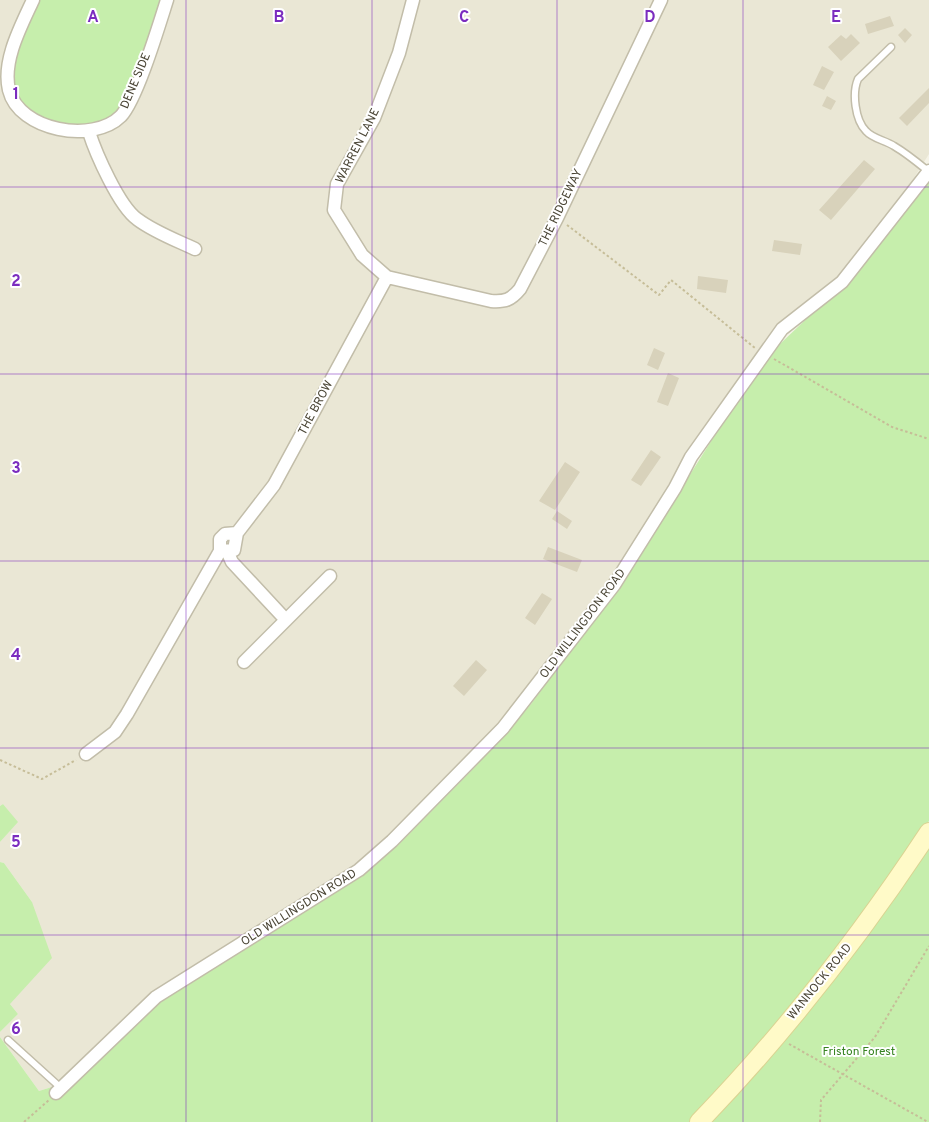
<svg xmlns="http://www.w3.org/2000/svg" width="929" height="1122" viewBox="0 0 929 1122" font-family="Overpass,sans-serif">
	<rect width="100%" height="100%" fill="#f5f3e7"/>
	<path fill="#eae7d5" d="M0 0H929V154L860 264 796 318 695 463 631 568 531 704 475 767 397 846 338 889 158 1001 74 1080 39 1091 0 1037V1032L18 1014 10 1004 32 902 4 863 0 862V842L17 822 3 804 0 806Z"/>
	<path fill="#c6eeac" d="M38 0H163L126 100 116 115 85 129 49 123 19 103 11 74 20 42Z
		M929 182V821L873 904 765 1040 689 1122H0V1037L39 1091 74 1080 158 1001 338 889 397 846 475 767 531 704 631 568 761 362 839 288Z
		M3 804 18 822 0 842V806Z
		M929 843V1122H707Z
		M0 862 4 863 32 902 52 958 10 1004 18 1014 0 1032Z"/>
	<path fill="#d8d2bb" d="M890 16 894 26 868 34 865 24Z
		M905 28 912 35 905 43 898 35Z
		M851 34 860 43 841 61 828 47 841 35 846 39Z
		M822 66 834 72 824 90 813 85Z
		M929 88V103L907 126 899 118Z
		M827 96 836 101 831 110 822 106Z
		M864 160 875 169 831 220 819 210Z
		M774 240 802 244 800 255 772 251Z
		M698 276 728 280 726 293 697 289Z
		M654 348 665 353 658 370 647 365Z
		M668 373 679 378 668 406 657 402Z
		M651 450 661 457 641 486 631 480Z
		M565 462 580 472 555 510 539 501Z
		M557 511 572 521 567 529 552 519Z
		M548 547 582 560 577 572 543 559Z
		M542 593 552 599 535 625 525 618Z
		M476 660 487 670 464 696 453 686Z"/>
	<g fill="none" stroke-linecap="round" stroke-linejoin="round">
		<g stroke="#c2bda9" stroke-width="9">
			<path id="lane" d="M891 47 858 79C852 93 855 120 866 131 873 139 885 140 894 146 906 153 917 162 928 171
				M8 1040 61 1088"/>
		</g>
		<g stroke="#c2bda9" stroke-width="15">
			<path id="street" d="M33 0C21 26 2 61 9 90 19 131 93 144 121 116 137 99 159 25 167 0
				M413 0 399 53 374 118 337 184 334 210 362 255 387 277 491 301C505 302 511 300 520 289L557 218 661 0
				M89 132C96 154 119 206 137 219 154 232 176 240 195 249
				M220 551V539L225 534 237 533
				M227 551 232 562 286 620
				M244 662 330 576
				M86 754 115 732 127 714 220 551 234 550 237 533 274 485 387 277
				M56 1093 156 997 359 870 392 841 503 728 614 585 675 488 691 457 782 329 842 282 929 171"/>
		</g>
		<g stroke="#dad392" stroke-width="20">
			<path id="secondary" d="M699 1122C785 1033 861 935 929 832"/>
		</g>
		<path stroke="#c6bd98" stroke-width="2" stroke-dasharray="2.5 2.5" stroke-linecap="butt" d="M567 225 659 295 671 280 755 348
			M774 359 892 427 929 439
			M0 760 42 779 76 760
			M789 1044 928 1122
			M24 1122 49 1100
			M820 1122 821 1100 875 1037 929 946"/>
		<use href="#lane" stroke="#fff" stroke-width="6"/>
		<use href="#street" stroke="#fff" stroke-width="12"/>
		<use href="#secondary" stroke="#fffac8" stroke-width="18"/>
	</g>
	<path fill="none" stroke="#7b2cbf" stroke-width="1" stroke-opacity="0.55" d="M186 0V1122M372 0V1122M557 0V1122M743 0V1122M0 187H929M0 374H929M0 561H929M0 748H929M0 935H929"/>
	<g text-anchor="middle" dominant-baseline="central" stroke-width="4" stroke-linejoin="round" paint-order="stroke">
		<g font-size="12" fill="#4a4535" stroke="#fff">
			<text transform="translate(136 81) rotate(-67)">DENE SIDE</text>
			<text transform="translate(358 146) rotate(-63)">WARREN LANE</text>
			<text transform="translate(561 208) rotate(-64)">THE RIDGEWAY</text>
			<text transform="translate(316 408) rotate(-62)">THE BROW</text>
			<text transform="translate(583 624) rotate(-53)">OLD WILLINGDON ROAD</text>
			<text transform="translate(299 908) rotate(-32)">OLD WILLINGDON ROAD</text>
			<text transform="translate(820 982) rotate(-51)">WANNOCK ROAD</text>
		</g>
		<g font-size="12" fill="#378321" stroke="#fff">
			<text x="859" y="1052">Friston Forest</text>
		</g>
	</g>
	<g font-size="16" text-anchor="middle" font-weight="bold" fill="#7b2cbf" stroke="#fff" stroke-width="4" stroke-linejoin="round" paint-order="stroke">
		<text x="93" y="22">A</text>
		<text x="279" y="22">B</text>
		<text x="464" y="22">C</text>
		<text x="650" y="22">D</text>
		<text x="836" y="22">E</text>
		<text x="16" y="99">1</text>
		<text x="16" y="286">2</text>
		<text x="16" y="473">3</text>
		<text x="16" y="660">4</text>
		<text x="16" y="847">5</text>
		<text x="16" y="1034">6</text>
	</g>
</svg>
